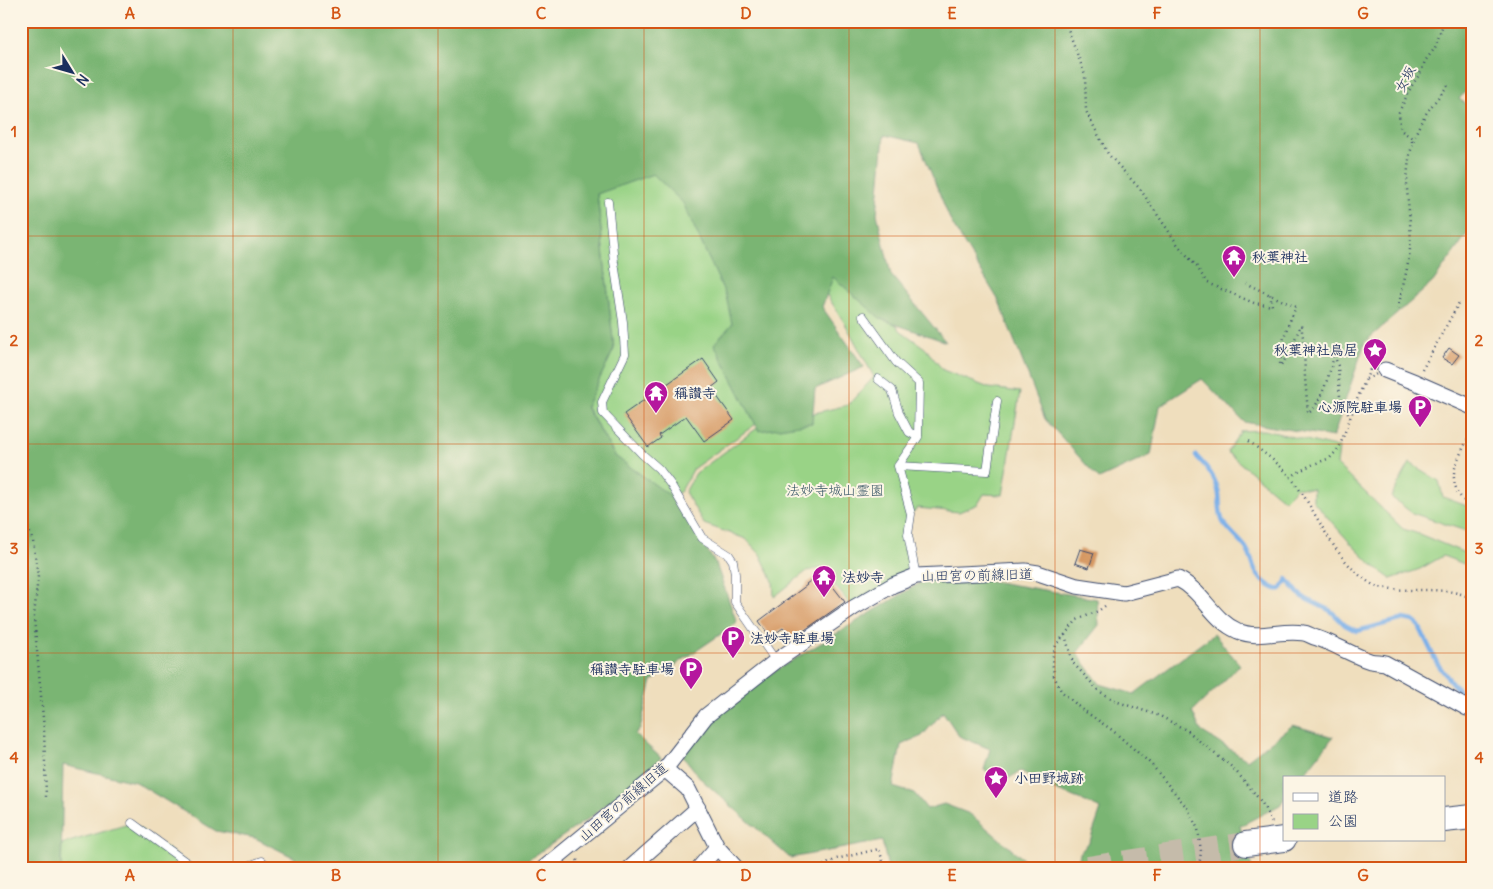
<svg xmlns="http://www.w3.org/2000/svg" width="1493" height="889" viewBox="0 0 1493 889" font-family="Delius,'Klee One',sans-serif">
	<rect width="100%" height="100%" fill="#fcf5e5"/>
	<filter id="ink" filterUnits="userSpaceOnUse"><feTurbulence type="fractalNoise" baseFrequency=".02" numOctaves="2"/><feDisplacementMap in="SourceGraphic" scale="10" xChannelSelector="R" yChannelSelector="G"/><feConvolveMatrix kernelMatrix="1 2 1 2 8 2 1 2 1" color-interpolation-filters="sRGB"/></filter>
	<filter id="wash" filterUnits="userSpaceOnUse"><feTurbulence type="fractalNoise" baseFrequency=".0096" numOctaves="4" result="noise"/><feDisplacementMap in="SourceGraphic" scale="20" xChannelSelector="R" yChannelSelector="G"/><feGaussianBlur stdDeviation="1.12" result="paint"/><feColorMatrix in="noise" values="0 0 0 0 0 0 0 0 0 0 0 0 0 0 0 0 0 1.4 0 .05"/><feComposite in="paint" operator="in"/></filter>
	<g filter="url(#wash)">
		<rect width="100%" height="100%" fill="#efdebd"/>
		<path fill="#99d386" stroke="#5a8172" d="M651 165 704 191 756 424 694 468 681 491 672 497 622 468 586 406 614 349 597 194Z
			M833 277 879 304 901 331 925 348 943 370 989 388 1020 392 1003 495 984 494 978 504 959 512 918 508 911 514 908 535 916 576 853 608 821 568 807 571 774 597 773 581 760 554 746 539 704 524 685 492 696 473 760 426 848 405 874 377 847 327 825 292Z
			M1264 430 1339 448 1337 465 1403 529 1419 534 1472 556V567L1443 556 1420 569 1391 579C1362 560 1337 527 1313 501V489L1297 487 1284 500 1227 452 1241 431Z
			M1410 463 1439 481 1443 497 1472 508V533L1412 513 1391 497Z
			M132 823 194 868H61L62 844Z"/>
		<path fill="#7ab573" stroke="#4a7268" d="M21 21H1472V84L1459 99 1472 108V227L1433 282 1365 342 1333 437 1244 422 1202 379 1160 406 1151 455 1099 479 1045 419 999 301 951 222 919 143 884 135 877 214 891 275 946 342 881 319 833 277 822 307 864 367 815 389 812 423 759 431 714 344 732 324 726 296 683 203 653 174 597 194 614 349 586 407 615 456 672 497 716 564 737 623 652 681 640 728 635 734 661 758 592 816 517 868H296L295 858 255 838 216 831 135 782 63 765 61 868H21Z
			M925 580H985L1097 599 1099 625 1077 653 1100 684 1134 694 1214 634 1240 665 1192 712 1201 731 1247 760 1293 725 1333 737 1301 778H1284V799L1280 805 1240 826 1252 868H1077L1080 853 1090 841 1101 809 1079 799 1050 788 1021 771 1006 780 984 770 990 749 959 736 943 712 922 736 901 745 893 787 915 794 927 809 944 804 970 814 1027 862 1039 868H888L882 841 790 858 702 780 683 756 697 732 732 697Z"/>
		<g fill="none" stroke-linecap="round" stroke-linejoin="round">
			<path stroke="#7bb0e9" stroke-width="4.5" d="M1196 456C1207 467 1217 479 1219 495 1220 504 1219 514 1223 522 1229 531 1239 539 1246 548 1256 564 1250 573 1270 586 1273 588 1277 590 1281 589 1283 587 1285 582 1287 579L1298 593 1306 599 1331 611 1345 625 1357 631 1404 619 1413 621 1419 626 1437 663 1448 678 1467 701"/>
		</g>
		<g id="blocks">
			<path fill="#d69862" d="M1449 348 1459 355 1452 364 1442 358Z
				M703 359 719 382 711 388 734 420 704 441 686 416 659 435 661 438 648 447 624 414Z
				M1080 549 1094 553 1089 568 1075 563Z
				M824 575 845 602 792 639 783 628 770 637 759 621 807 585 806 584 816 577 817 579Z"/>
		</g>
	</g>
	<g filter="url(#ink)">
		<use href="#blocks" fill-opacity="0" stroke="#3b496c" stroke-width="1"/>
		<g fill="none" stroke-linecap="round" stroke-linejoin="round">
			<path stroke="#c5bbaa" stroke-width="24" stroke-dasharray="24 12" stroke-linecap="butt" d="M1088 868 1246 844"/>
			<g stroke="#3b496c" stroke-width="9">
				<path id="service" d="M608 202 614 262 623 322 625 354 602 402 603 413 642 454 659 469 671 485 702 538 729 555 733 561 735 574V602L776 661
					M863 316 896 362 919 383 918 437 898 466 911 514 908 535 916 576
					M878 379 892 390 899 413 909 432 918 437
					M898 466 987 471 997 401
					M132 823 194 868
					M243 868 262 861 269 868"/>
			</g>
			<g stroke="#3b496c" stroke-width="17">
				<path id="minor" d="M1385 370 1415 382 1472 407
					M665 769 688 789 717 847 736 868
					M544 868 665 769 706 716 776 661 853 608 893 585 916 576 1025 571 1038 573 1077 586 1124 593 1178 579C1203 591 1212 620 1238 631 1258 640 1282 629 1303 633 1308 633 1312 637 1317 638 1335 644 1352 655 1370 661 1375 662 1380 662 1385 663L1467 708 1472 707
					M630 868 698 808
					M699 868 717 847"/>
			</g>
			<g stroke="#3b496c" stroke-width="26">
				<path id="primary" d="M1444 820 1472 817
					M1246 844 1284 839"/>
			</g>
			<path stroke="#3b496c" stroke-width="2.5" stroke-dasharray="1 4" stroke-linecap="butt" d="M1065 21 1085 75 1086 111 1108 154 1140 189 1178 245 1197 267 1207 283 1254 303 1272 306 1270 294
				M1412 142V138L1402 131 1400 125 1399 112 1411 87 1421 72 1425 61 1435 48 1444 21
				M1245 283 1296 307C1286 329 1281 341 1280 366L1287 357 1301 325 1304 343 1305 378 1308 413C1320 408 1332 367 1334 354L1338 366 1340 397 1350 418
				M1398 309C1402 288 1408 269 1410 249 1412 228 1408 208 1407 188 1407 161 1412 133 1428 111 1434 102 1442 93 1449 84
				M1370 369 1385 370 1366 379Z
				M1422 370 1460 301
				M1472 431C1466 443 1459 455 1455 468 1451 482 1458 500 1472 506
				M1249 441C1263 453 1281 464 1292 479 1319 514 1334 563 1375 586 1379 587 1383 588 1386 588 1412 593 1450 585 1472 599
				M1290 477 1309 466 1330 458 1339 448 1358 397 1366 379
				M21 509 33 541 38 576 34 617 44 729 46 797
				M1105 606 1098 611 1077 620 1056 645 1052 659 1054 676 1061 691 1083 710 1112 730 1151 764 1188 809 1198 829 1201 851 1199 868
				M1065 635 1073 663 1099 691 1118 702 1160 716 1188 731 1210 750 1232 767 1248 785 1262 803 1272 823
				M577 860 584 868
				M819 868 836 859 879 849 885 868"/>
			<use href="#service" stroke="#fff" stroke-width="8"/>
			<use href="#minor" stroke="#fff" stroke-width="15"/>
			<use href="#primary" stroke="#fff" stroke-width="24"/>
		</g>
	</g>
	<path fill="none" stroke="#d45514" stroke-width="1" stroke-opacity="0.55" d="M233 21V868M438 21V868M644 21V868M849 21V868M1055 21V868M1260 21V868M21 236H1472M21 444H1472M21 653H1472"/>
	<defs>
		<g id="temple-pin" transform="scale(1.25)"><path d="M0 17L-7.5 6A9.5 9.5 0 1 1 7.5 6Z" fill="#b5179e" stroke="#fcf5e5"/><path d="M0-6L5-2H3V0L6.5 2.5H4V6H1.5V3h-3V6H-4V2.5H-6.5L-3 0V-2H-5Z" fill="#fff"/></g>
		<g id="sight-pin" transform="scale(1.25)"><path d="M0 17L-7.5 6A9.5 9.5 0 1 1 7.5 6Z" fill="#b5179e" stroke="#fcf5e5"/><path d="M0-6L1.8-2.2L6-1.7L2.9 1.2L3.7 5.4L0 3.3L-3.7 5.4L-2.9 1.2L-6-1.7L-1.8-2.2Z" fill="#fff"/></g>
		<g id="parking-pin" transform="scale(1.25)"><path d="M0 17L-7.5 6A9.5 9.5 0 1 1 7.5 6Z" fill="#b5179e" stroke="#fcf5e5"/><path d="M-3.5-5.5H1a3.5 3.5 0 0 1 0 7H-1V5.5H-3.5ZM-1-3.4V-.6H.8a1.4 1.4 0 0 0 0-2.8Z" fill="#fff"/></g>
	</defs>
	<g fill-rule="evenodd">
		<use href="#temple-pin" x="1234" y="257"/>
		<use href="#sight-pin" x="1375" y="350"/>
		<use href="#temple-pin" x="656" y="393"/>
		<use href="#parking-pin" x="1420" y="407"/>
		<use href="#temple-pin" x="824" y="577"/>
		<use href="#parking-pin" x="733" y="638"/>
		<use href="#parking-pin" x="691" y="669"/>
		<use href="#sight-pin" x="996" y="778"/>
	</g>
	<g text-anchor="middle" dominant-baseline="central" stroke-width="4" stroke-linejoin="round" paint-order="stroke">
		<g font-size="14" fill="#1b2f5e" stroke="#fcf5e5">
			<text transform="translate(1405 79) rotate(-63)">女坂</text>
			<text transform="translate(977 575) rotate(-1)">山田宮の前線旧道</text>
			<text transform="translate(623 802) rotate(-41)">山田宮の前線旧道</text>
		</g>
		<g font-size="14" font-weight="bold" fill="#1b2f5e" stroke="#fcf5e5" text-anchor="start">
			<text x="1252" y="257">秋葉神社</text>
			<text x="1358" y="350" text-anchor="end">秋葉神社鳥居</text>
			<text x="674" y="393">稱讃寺</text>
			<text x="1402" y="407" text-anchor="end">心源院駐車場</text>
			<text x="842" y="577">法妙寺</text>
			<text x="750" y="638">法妙寺駐車場</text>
			<text x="674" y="669" text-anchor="end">稱讃寺駐車場</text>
			<text x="1014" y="778">小田野城跡</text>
		</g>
		<g font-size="14" fill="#3a5868" stroke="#fcf5e5">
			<text x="835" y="490">法妙寺城山霊園</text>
		</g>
	</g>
	<rect width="1493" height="889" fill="none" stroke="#fcf5e5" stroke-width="55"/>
	<rect x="1283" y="776" width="162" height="65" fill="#fcf5e5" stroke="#a2a6af"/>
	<rect x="1293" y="793" width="25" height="8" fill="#ffffff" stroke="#a2a6af"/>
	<text x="1328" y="802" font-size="15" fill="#1b2f5e">道路</text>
	<rect x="1293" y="814" width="25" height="15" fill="#99d386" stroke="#a2a6af"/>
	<text x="1328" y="826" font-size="15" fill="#1b2f5e">公園</text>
	<g transform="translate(72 72) rotate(127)" stroke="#fcf5e5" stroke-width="4" paint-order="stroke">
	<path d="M0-4L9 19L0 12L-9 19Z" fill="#1b2f5e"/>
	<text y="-8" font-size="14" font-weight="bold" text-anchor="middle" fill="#1b2f5e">N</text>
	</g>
	<rect x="28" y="28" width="1438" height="834" fill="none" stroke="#d45514" stroke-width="2"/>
	<g font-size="16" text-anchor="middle" font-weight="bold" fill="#d45514">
		<text x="130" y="19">A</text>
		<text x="336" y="19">B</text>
		<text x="541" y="19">C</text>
		<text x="746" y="19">D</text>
		<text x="952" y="19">E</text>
		<text x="1157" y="19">F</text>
		<text x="1363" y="19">G</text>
		<text x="14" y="137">1</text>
		<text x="1479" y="137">1</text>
		<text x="14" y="346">2</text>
		<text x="1479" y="346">2</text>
		<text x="14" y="554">3</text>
		<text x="1479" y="554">3</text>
		<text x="14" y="763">4</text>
		<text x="1479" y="763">4</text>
		<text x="130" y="881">A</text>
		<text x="336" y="881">B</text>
		<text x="541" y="881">C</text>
		<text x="746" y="881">D</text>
		<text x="952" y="881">E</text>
		<text x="1157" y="881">F</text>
		<text x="1363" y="881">G</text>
	</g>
</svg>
